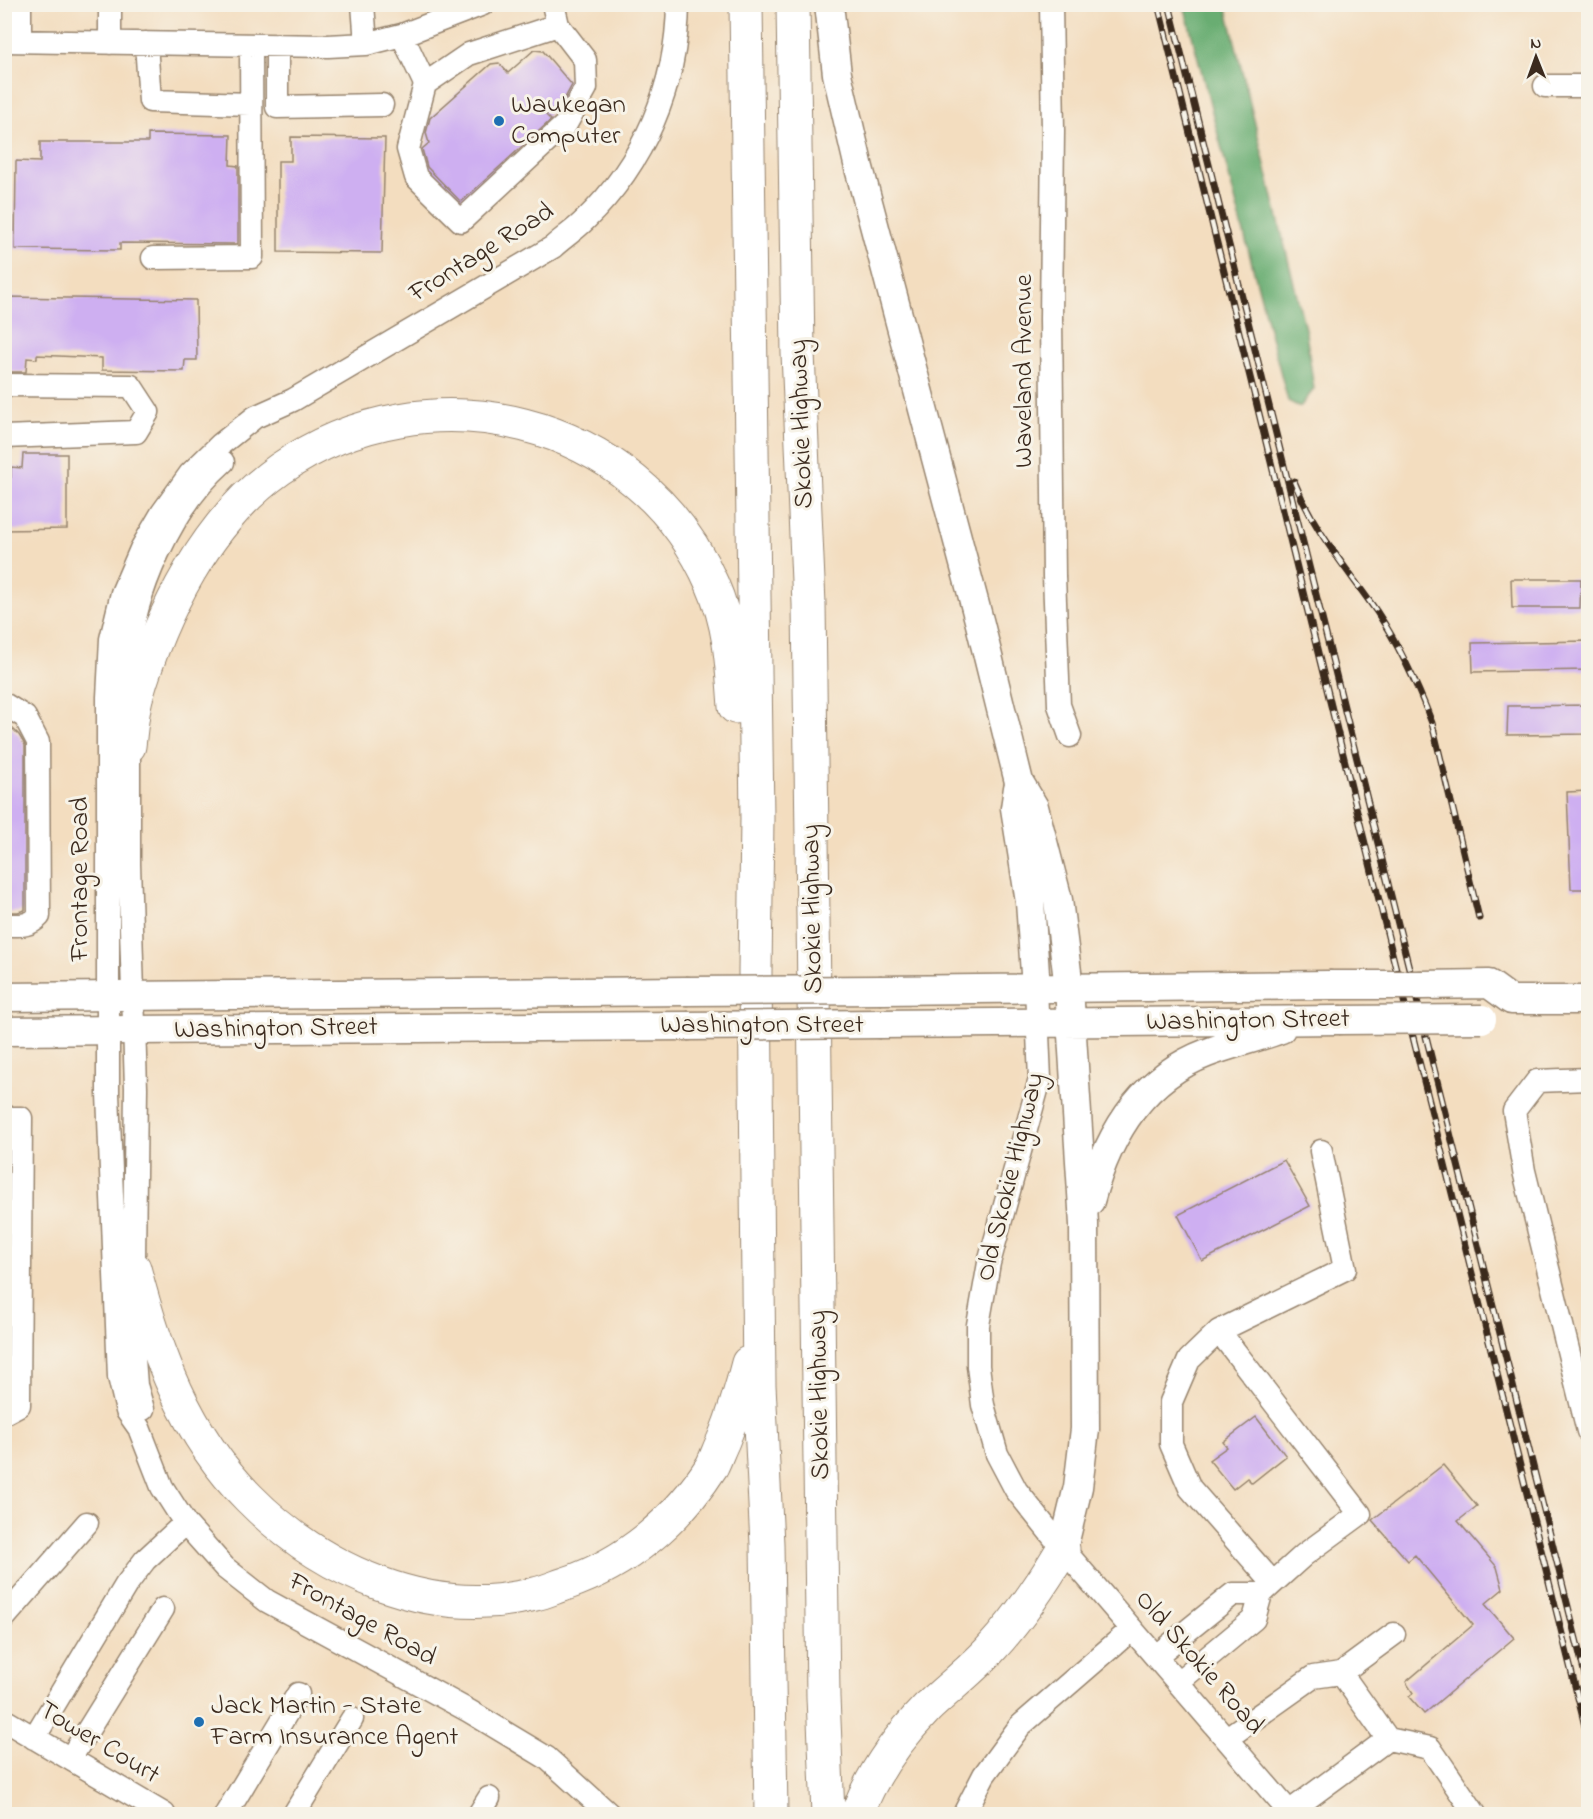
<svg xmlns="http://www.w3.org/2000/svg" width="1593" height="1819" viewBox="0 0 1593 1819" font-family="'Indie Flower',sans-serif">
	<rect width="100%" height="100%" fill="#f7f3e8"/>
	<filter id="ink" filterUnits="userSpaceOnUse"><feTurbulence type="fractalNoise" baseFrequency=".0167" numOctaves="2"/><feDisplacementMap in="SourceGraphic" scale="12" xChannelSelector="R" yChannelSelector="G"/><feConvolveMatrix kernelMatrix="1 2 1 2 8 2 1 2 1" color-interpolation-filters="sRGB"/></filter>
	<filter id="wash" filterUnits="userSpaceOnUse"><feTurbulence type="fractalNoise" baseFrequency=".008" numOctaves="4" result="noise"/><feDisplacementMap in="SourceGraphic" scale="24" xChannelSelector="R" yChannelSelector="G"/><feGaussianBlur stdDeviation="1.35" result="paint"/><feColorMatrix in="noise" values="0 0 0 0 0 0 0 0 0 0 0 0 0 0 0 0 0 1.4 0 .05"/><feComposite in="paint" operator="in"/></filter>
	<g filter="url(#wash)">
		<rect width="100%" height="100%" fill="#f3ddbf"/>
		<path fill="#69ad72" stroke="#526c48" stroke-width="1.5" d="M1184 5H1226L1306 333 1314 389 1300 407 1288 401Z"/>
		<g id="blocks">
			<path fill="#ceaff1" d="M534 50 543 51 572 85 565 98 546 115 551 120 461 202 427 167 422 149 429 143 426 133 430 118 491 64 499 63 508 73Z
				M148 134 231 135 230 165 238 166V244L120 243V250L15 249 16 161 40 162V142H148Z
				M291 137 385 138 382 253 278 252V161H291Z
				M4 297 196 300 197 360H185L184 371 102 370V358L37 355V359L27 358 26 372H4Z
				M23 454H67V529L4 530V477H11V467L22 468Z
				M1511 579H1581L1580 608H1512Z
				M1588 641V670L1473 672 1472 643Z
				M1588 705V734L1507 735 1508 706Z
				M4 720 19 735 25 745V910L18 912H4Z
				M1588 791V889H1571L1567 792Z
				M1284 1160 1310 1206 1202 1261 1178 1215Z
				M1256 1417 1286 1456 1252 1483 1247 1478 1233 1489 1209 1460 1227 1447 1223 1442Z
				M1443 1465 1477 1506 1458 1521 1497 1567 1503 1589 1485 1604 1514 1638 1424 1714 1409 1697 1413 1693 1406 1682 1473 1625 1415 1555 1408 1561 1372 1520Z"/>
		</g>
	</g>
	<g filter="url(#ink)">
		<use href="#blocks" fill-opacity="0" stroke="#97846e" stroke-width="1.5"/>
		<g fill="none" stroke-linecap="round" stroke-linejoin="round">
			<g stroke="#97846e" stroke-width="25">
				<path id="minor" d="M363 4 366 44
					M1051 4 1053 131 1051 319 1054 576 1059 705 1070 736
					M402 35 425 84 408 149 416 177 461 221 566 124 586 88 585 60 558 25 553 4
					M4 41 328 46 366 44 402 35 483 4
					M20 41V4
					M110 43V4
					M146 43 150 101 251 104
					M277 45V107L382 105
					M425 84 469 54 558 25
					M1545 86H1588
					M153 258 252 257 251 45
					M4 385 131 386 148 412 136 432 4 437
					M128 699C128 687 127 675 128 662 133 593 171 508 223 462
					M4 704 25 717 38 742 39 916C29 927 19 925 4 925
					M129 732V864L136 1088 133 1345 136 1385 143 1409
					M1036 988 1040 1079 989 1263 978 1325V1366L983 1405 997 1454 1016 1490 1063 1549 1291 1814
					M1588 1079 1537 1081 1514 1111 1524 1171 1588 1431
					M4 1118H21L19 1405 4 1413
					M1273 1583 1190 1488 1171 1444V1402L1189 1360 1219 1331 1345 1269 1321 1151
					M4 1618 87 1523
					M1156 1656 1233 1594H1261
					M1341 1673 1394 1634
					M1178 1682 1254 1619 1261 1594 1273 1583 1304 1555 1360 1514 1219 1331
					M4 1720 164 1814
					M34 1738 126 1585 145 1560 185 1523
					M1227 1738 1313 1677 1341 1673 1388 1739 1289 1812
					M1388 1739 1430 1748 1475 1814
					M70 1759 163 1609
					M226 1814 298 1694
					M294 1814 352 1719
					M479 1814 489 1798
					M609 1814 547 1758 469 1711 267 1601 225 1568 185 1523 162 1487 139 1428 127 1411 119 1377 108 1093V697L111 639 122 593 141 549 162 513 190 474 221 444 255 417 293 400 553 247C563 238 575 230 585 220 644 163 677 86 678 4
					M964 1814 984 1775 1020 1726 1132 1629"/>
			</g>
			<g stroke="#97846e" stroke-width="31">
				<path id="major" d="M829 4 837 74 859 168 980 624 1019 782 1034 807 1058 900 1069 988 1084 1224 1085 1429 1078 1487 1063 1549
					M1018 788 1015 808 1030 902 1036 988
					M1422 985 1489 984 1511 1000H1588
					M882 990 1329 985
					M4 997 686 991
					M880 1024 1339 1020
					M4 1031 687 1026
					M1090 1201C1107 1137 1141 1078 1207 1053 1231 1044 1256 1038 1281 1029"/>
			</g>
			<g stroke="#97846e" stroke-width="35">
				<path id="highway" d="M746 4 757 818 755 972 759 1385 767 1544 771 1814
					M793 4 798 353 809 604 823 1697 828 1814
					M129 746C131 730 132 714 136 698 160 615 206 521 280 469 427 366 639 416 712 584 730 624 732 664 735 707
					M134 1268C156 1353 186 1435 249 1498 321 1571 431 1621 535 1594 545 1592 555 1587 565 1584 627 1563 677 1521 712 1466 716 1458 719 1449 723 1441 734 1414 741 1391 748 1363
					M857 1814C872 1774 897 1739 927 1708 947 1689 969 1672 988 1652 1017 1621 1041 1586 1063 1549"/>
			</g>
			<use href="#minor" stroke="#fff" stroke-width="22"/>
			<use href="#major" stroke="#fff" stroke-width="28"/>
			<use href="#highway" stroke="#fff" stroke-width="33"/>
			<g stroke="#3b2a1e" stroke-width="7">
				<path id="rail" d="M1158 4 1395 965 1588 1738
					M1169 4 1588 1687
					M1294 481C1315 533 1346 567 1377 612 1400 647 1417 684 1432 723L1479 918"/>
			</g>
			<use href="#rail" stroke="#f7f3e8" stroke-width="4.5" stroke-dasharray="14" stroke-linecap="butt"/>
			<g stroke="#97846e" stroke-width="31" stroke-linecap="butt">
				<path id="major-bridge" d="M1329 985H1422
					M686 991 882 990
					M1339 1020 1482 1019
					M687 1026 880 1024"/>
			</g>
			<use href="#major-bridge" stroke="#fff" stroke-width="28"/>
		</g>
	</g>
	<g fill="#1f6fb2" stroke="#f7f3e8" stroke-width="2">
		<circle cx="499" cy="121" r="6"/>
		<circle cx="199" cy="1722" r="6"/>
	</g>
	<g text-anchor="middle" dominant-baseline="central" stroke-width="6" stroke-linejoin="round" paint-order="stroke">
		<g font-size="27" fill="#3b2a1e" stroke="#f7f3e8" text-anchor="start">
			<text x="511" y="105">Waukegan<tspan x="511" dy="31">Computer</tspan></text>
			<text x="211" y="1706">Jack Martin - State<tspan x="211" dy="31">Farm Insurance Agent</tspan></text>
		</g>
		<g font-size="27" fill="#3b2a1e" stroke="#f7f3e8">
			<text transform="translate(482 253) rotate(-32)">Frontage Road</text>
			<text transform="translate(1024 371) rotate(-90)">Waveland Avenue</text>
			<text transform="translate(802 424) rotate(-92)">Skokie Highway</text>
			<text transform="translate(80 879) rotate(-90)">Frontage Road</text>
			<text transform="translate(813 909) rotate(-91)">Skokie Highway</text>
			<text transform="translate(1248 1021) rotate(-1)">Washington Street</text>
			<text x="762" y="1025">Washington Street</text>
			<text transform="translate(276 1029) rotate(-1)">Washington Street</text>
			<text transform="translate(1011 1177) rotate(-76)">Old Skokie Highway</text>
			<text transform="translate(820 1395) rotate(-91)">Skokie Highway</text>
			<text transform="translate(362 1620) rotate(29)">Frontage Road</text>
			<text transform="translate(1199 1663) rotate(49)">Old Skokie Road</text>
			<text transform="translate(99 1743) rotate(31)">Tower Court</text>
		</g>
	</g>
	<rect width="1593" height="1819" fill="none" stroke="#f7f3e8" stroke-width="24"/>
	<g transform="translate(1536 57) rotate(359)" stroke="#f7f3e8" stroke-width="4.5" paint-order="stroke">
	<path d="M0-4.5L10 22L0 15L-10 22Z" fill="#3b2a1e"/>
	<text y="-9" font-size="16" font-weight="bold" text-anchor="middle" fill="#3b2a1e">N</text>
	</g>
</svg>
